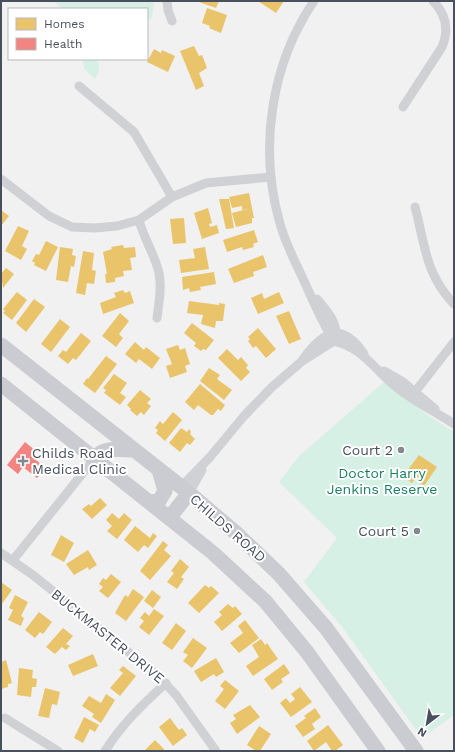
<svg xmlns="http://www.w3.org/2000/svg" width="455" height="752" viewBox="0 0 455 752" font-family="'Work Sans',sans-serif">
	<rect width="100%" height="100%" fill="#f1f1f1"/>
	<path fill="#d6f0e5" d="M53 1H154L152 18 147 19V9H63Z
		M83 59H98L99 71 95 79 84 69Z
		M384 382 429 416 454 432V715L422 738 342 627 304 582 337 538 279 482 299 456Z"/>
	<path fill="#e9c46a" d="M196 1H219L216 8Z
		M258 1H284L276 13Z
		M207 8 227 15 221 33 209 28 210 26 202 23Z
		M194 46 199 56 202 55 207 68 199 73 204 86 196 90 180 51Z
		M154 49 161 53 162 50 175 56 168 72 147 62Z
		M249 193 254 218H252V223L236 227 232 213 248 209 242 210V206L232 208 229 197Z
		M219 199H229L234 228 226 229Z
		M208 208 212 223 209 224 210 227 217 225 219 233 202 239 194 213Z
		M1 210 9 216 1 226Z
		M184 218 186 243 173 244 170 219Z
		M18 226 29 231 22 246 27 249 21 260 5 251Z
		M254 230 258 242 253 244 254 247 243 250 242 247 227 252 223 240Z
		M46 241 58 247 46 271 34 265 35 263 32 261 36 254 39 255Z
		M123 245 124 248 135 247 136 257 130 258 132 270 123 271 124 276 115 278V282L106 283 105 274H107L103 252 112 249 111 247Z
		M60 247 73 249 72 255 76 256 74 267 71 266 68 282 56 280Z
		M205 247 209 269 181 273 179 260 195 258 193 249Z
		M83 251 94 253 92 270 96 271 94 284 87 283 85 295 76 293Z
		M263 255 267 267 253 272 254 276 234 283 228 269Z
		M6 268 14 274 3 288 1 274Z
		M214 272 216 284 200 287 201 290 190 292 189 288 183 290 182 277Z
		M123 290 125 293 130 291 134 303 103 314 100 303 116 297 114 293Z
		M17 292 27 300 12 320 3 313 5 311 3 309Z
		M279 292 284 303 258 314 251 298 262 293 264 299Z
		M34 299 45 307 26 332 16 323Z
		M189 301 219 305V303L225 304 223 321H216L215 328 201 324 203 315 187 313Z
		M289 311 301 339 289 344 276 316Z
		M120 313 129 321 119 334 123 338 116 347 102 336Z
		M60 319 70 327 51 352 41 344Z
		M192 323 214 340 206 350 203 349 201 351 194 346 196 343 184 333Z
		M258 328 276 349 266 358 256 346 253 348 248 341 250 339 248 337Z
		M81 333 91 341 76 360 73 358 68 364 58 356 63 350 66 352Z
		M135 342 144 350 146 347 160 358 152 369 139 359 136 363 125 354Z
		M178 345 180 350 185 348 190 364 185 366 187 372 170 378 166 366 172 364 166 349Z
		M227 349 238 360 241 357 248 365 246 368 250 372 241 381 218 358Z
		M106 356 117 364 95 393 83 384 87 378 88 379Z
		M209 368 220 375 217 379 232 390 224 400 200 381Z
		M114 374 127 383 120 393 126 397 120 405 104 393 106 390 103 388Z
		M200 384 225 405 221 411 218 409 213 415H211L198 405 194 410 185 402Z
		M140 390 151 399 147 403 151 406 144 415 141 412 137 416 130 410 131 409 127 405Z
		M173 412 182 420 165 441 156 433 158 430 155 428 160 421 163 424Z
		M181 428 187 432 189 429 191 432 190 434 195 439 190 445 187 443 180 452 169 443Z
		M419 455 437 467 424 486 415 479 412 483 403 476Z
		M100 498 107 505 92 519 82 509 89 504 91 506Z
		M112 513 119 519 124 513 132 520 117 539 107 531 112 526 106 520Z
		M135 526 150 538 153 533 157 536 148 548 144 545 138 552 124 540Z
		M61 535 74 543 64 562 51 555Z
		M163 541 168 545 164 550 171 556 150 580 140 571Z
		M88 550 97 565 89 570 88 567 74 575 66 564Z
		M180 559 189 567 181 577 184 579 177 589 167 582 174 573 171 571Z
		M111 574 121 582 108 598 99 591 103 587 99 584 103 578 106 580Z
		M1 582 12 590 1 605Z
		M205 585 209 588 211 586 219 593 199 613 188 603Z
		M133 589 144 597 126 621 115 613 125 595 128 597Z
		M152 590 161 597 153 608 144 601Z
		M15 595 28 602 21 616 24 618 21 626 8 620 13 610 9 608Z
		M228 604 233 608 235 606 242 614 222 631 214 622 222 615 219 612Z
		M154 609 164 616 149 635 139 627 144 621 140 618 145 612 149 616Z
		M39 612 52 622 43 634 40 632 35 638 25 630Z
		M245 620 259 638 239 653 230 643 243 633 238 626Z
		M176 623 186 631 172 650 162 643Z
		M63 628 73 636 66 644 70 646 66 650 62 647 55 654 46 647Z
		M193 638 207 648 192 668 183 661 188 655 183 652Z
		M261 639 265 645 267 643 278 659 253 676 246 666 259 657 252 645Z
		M93 654 98 666 73 676 68 665Z
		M216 658 224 672 216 677 214 674 201 682 194 671Z
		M6 660 12 683 8 684V687L1 689V662Z
		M284 664 290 673 281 679 283 682 272 690 264 679Z
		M123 666 136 676 120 696 110 688 123 673 119 670Z
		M19 668 33 670 32 678 37 679 36 687H32L31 697 17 695Z
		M225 680 239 691 225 709 215 701 224 689 220 686Z
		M300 687 312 702 291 717 280 703 286 698 290 703 295 699 291 694Z
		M45 688 60 692 57 705 52 704 49 718 38 716Z
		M106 694 115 700 101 723 92 717 94 714 82 706 89 696 101 703Z
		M250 705 260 717 237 734 230 723 236 719 233 715Z
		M315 708 321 717 312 724 315 729 303 737 295 726 306 718 304 716Z
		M84 717 99 725 95 732 90 729 83 743 74 738Z
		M170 718 179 730 182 728 187 735 173 746 159 727Z
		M328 725 343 745 335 751H332L326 742 314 751 307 741Z
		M259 726 271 734 260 751H256L247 745Z
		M155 740 164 749 163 751H144Z"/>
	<path fill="#f28482" d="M25 442 36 451 31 456 46 468 37 478 23 467 18 474 7 465Z"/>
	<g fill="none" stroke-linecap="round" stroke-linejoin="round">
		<path stroke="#d0d1d4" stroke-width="9" d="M167 1 168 10 172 21
			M314 1C271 64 259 147 279 220 285 245 298 266 308 290 316 307 324 326 334 341 362 347 375 370 395 386 413 401 434 411 454 424
			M79 86 134 132 172 197
			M403 107 442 47C449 30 446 14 433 1
			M1 179 49 216 72 227 95 228 117 226 139 220 172 197 206 183 271 177
			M415 207C425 244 425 274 454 304
			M139 220C143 236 152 250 157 266 163 282 159 302 157 318
			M317 299C326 310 339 323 335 338
			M303 359C323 331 342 321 364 354
			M384 371 403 382 435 409
			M411 397 454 342
			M181 487 210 457 244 416 272 387 301 362 334 341
			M189 493 202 470
			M1 553 33 575 157 675 176 695 216 751
			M13 560 95 458
			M5 718 58 751
			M105 751C122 724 143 704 166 683"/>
		<path stroke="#caccd1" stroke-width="15" d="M1 345 189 493 236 533 279 574 326 628 416 751
			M1 384 213 553 265 601 307 652 378 751
			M95 458C104 446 121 450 134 450
			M149 502 159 501 165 491 159 470
			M170 517 189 493"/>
	</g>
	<g fill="#838891" stroke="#fff" stroke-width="1.5">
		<circle cx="401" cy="450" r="4"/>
		<path d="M21 455h4v4h4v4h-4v4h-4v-4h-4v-4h4z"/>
		<circle cx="417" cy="531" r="4"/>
	</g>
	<g text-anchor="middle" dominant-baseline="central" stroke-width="4" stroke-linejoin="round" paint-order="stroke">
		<g font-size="14" fill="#484f5d" stroke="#fff" text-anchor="end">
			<text x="393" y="450">Court 2</text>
			<text x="32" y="453" text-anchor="start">Childs Road<tspan x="32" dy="16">Medical Clinic</tspan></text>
			<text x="409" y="531">Court 5</text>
		</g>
		<g font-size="14" fill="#187f61" stroke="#fff">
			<text x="382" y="473">Doctor Harry<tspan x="382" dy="16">Jenkins Reserve</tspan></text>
		</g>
		<g font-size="14" fill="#484f5d" stroke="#fff">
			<text transform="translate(228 528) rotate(41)">CHILDS ROAD</text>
			<text transform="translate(108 636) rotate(39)">BUCKMASTER DRIVE</text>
		</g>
	</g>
	<rect width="455" height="752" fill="none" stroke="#484f5d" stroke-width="4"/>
	<rect x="8" y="8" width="140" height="52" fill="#ffffff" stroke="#b6b9be"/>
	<rect x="16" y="18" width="20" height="12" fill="#e9c46a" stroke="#b6b9be"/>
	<text x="44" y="28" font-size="12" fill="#484f5d">Homes</text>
	<rect x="16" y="38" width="20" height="12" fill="#f28482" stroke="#b6b9be"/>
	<text x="44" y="48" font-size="12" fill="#484f5d">Health</text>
	<g transform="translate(427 724) rotate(211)" stroke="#ffffff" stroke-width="3" paint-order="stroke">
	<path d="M0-3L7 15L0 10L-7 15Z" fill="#484f5d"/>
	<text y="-6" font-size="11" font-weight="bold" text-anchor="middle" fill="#484f5d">N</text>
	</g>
</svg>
